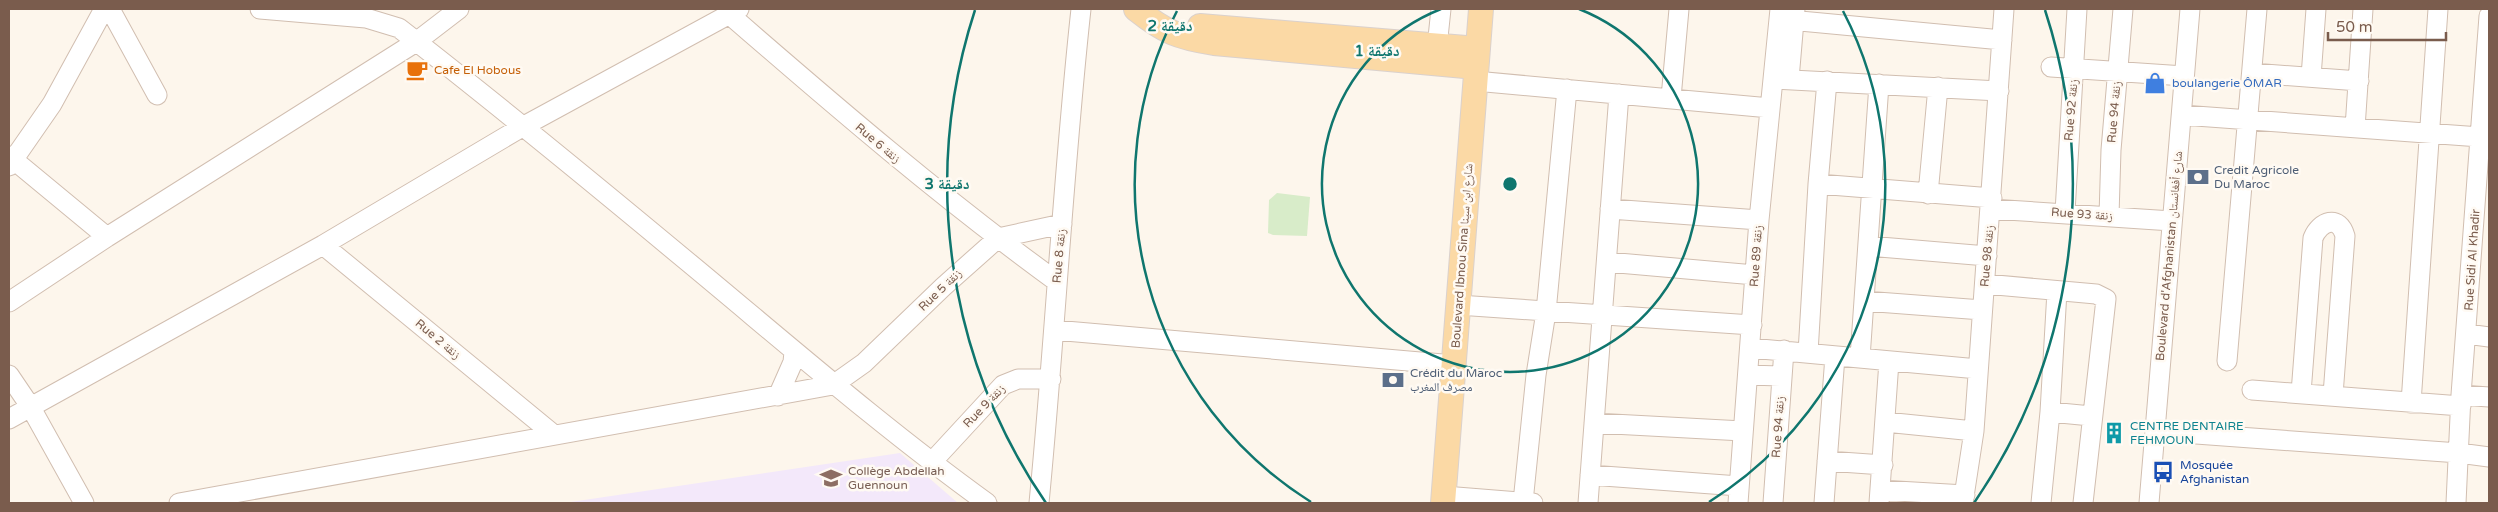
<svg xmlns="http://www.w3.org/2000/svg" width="2498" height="512" viewBox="0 0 2498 512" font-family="'Varela Round','Noto Naskh Arabic',sans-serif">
	<rect width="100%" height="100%" fill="#fdf6ec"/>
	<path fill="#f3e8fa" d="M900 453 958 503H564Z"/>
	<path fill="#d8ecc9" d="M1277 193 1310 197 1307 236 1273 235 1268 233 1269 200Z"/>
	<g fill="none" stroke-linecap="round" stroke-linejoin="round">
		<g stroke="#d1beb0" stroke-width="21">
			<path id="minor" d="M110 9 157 95
				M260 9 366 18 399 28C497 104 593 183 688 262 787 344 883 428 987 503
				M730 15C836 107 942 198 1056 281
				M1779 19 2002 40
				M1437 47 1441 9
				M2051 67 2184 76
				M2252 73 2359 81
				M2311 77 2316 9
				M1774 79 1999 91
				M1789 79 1795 9
				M1475 81 1770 108
				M1671 98 1679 9
				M2182 115 2480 137
				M2355 128 2363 9
				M9 156 107 237
				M9 166 52 104 104 9
				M1818 184 1992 198
				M1928 194 1938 87
				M1610 209 1759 220
				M1991 209 2172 221
				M2065 212 2077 9
				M2109 216 2111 150 2123 9
				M323 245 553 434
				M1868 246 1987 256
				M1607 262 1755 275
				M1985 284 2096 294 2106 299 2083 503
				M1864 301 1982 310
				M9 302 107 237 416 42 459 9
				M1458 305 1752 325
				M1054 330 1454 365
				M2467 334 2489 337
				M1750 348 1978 369
				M1808 353 1818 184 1827 81
				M1860 358 1879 84
				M2227 361 2257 9
				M9 375 30 406 84 503
				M1748 375 1782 376
				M2252 390 2461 406
				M2301 393 2313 238C2320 221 2339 214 2345 236L2333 395
				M2461 395 2489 397
				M778 396 793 362 794 352
				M2411 403 2438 9
				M2050 412 2091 416
				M9 419 323 245 522 127 739 9
				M1885 422 1974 431
				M1594 423 1743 431
				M2155 431 2459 453 2489 457
				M1827 461 1883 465
				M931 463 1003 385 1018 379H1051
				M1590 475 1739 486
				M1880 490 1965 495
				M1444 496 1533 503
				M1523 502 1536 375 1546 312 1567 89
				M179 503 833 385 864 363 943 287 998 238 1062 224
				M1039 503C1055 339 1063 173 1081 9
				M1588 503 1619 94
				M1738 503 1759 220 1780 9
				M1773 503 1784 350
				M1824 503 1835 356
				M1879 503 1889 361
				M1963 503 1974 431 2004 9
				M2041 503 2050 412 2057 291
				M2149 503 2190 9
				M2456 503 2461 395 2489 16"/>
		</g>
		<g stroke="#dad1cd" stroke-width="26">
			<path id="major" d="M1136 9C1165 32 1177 37 1214 43L1476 67
				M1200 26 1478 49
				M1443 503 1481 9"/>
		</g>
		<use href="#minor" stroke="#fff" stroke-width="19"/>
		<use href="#major" stroke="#fbd9a5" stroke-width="24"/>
	</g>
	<g fill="none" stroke="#0f766e" stroke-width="2.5">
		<path d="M1579 9A188 188 0 1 1 1441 9"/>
		<path d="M1311 502A375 375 0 0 1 1177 11M1843 11A375 375 0 0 1 1709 502"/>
		<path d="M1046 503A563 563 0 0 1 975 10M2045 10A563 563 0 0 1 1974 503"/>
	</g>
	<defs>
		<g id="cafe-bare" transform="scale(1.725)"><path d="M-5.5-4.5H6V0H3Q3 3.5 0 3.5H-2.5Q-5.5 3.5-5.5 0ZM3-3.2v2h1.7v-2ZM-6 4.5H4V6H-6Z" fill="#e8710a" stroke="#fffaf3" stroke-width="2.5" paint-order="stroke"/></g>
		<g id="shop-bare" transform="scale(1.725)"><path d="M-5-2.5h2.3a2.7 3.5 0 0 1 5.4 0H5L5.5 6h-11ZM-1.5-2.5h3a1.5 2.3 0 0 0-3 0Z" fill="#3f7fe0" stroke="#fffaf3" stroke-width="2.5" paint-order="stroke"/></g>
		<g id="bank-bare" transform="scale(1.725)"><path d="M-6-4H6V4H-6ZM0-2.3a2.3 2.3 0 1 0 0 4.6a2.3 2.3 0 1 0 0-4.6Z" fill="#5c6f8a" stroke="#fffaf3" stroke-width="2.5" paint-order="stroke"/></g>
		<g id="building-bare" transform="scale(1.725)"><path d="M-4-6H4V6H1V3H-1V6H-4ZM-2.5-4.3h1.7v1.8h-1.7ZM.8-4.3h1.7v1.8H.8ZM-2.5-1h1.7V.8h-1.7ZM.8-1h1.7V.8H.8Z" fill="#0f9aa8" stroke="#fffaf3" stroke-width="2.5" paint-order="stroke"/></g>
		<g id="bus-bare" transform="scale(1.725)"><path d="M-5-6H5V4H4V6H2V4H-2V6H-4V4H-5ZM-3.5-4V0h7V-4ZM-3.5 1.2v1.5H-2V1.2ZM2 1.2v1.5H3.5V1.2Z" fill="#1a4fb4" stroke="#fffaf3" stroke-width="2.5" paint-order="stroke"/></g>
		<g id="school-bare" transform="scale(1.725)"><path d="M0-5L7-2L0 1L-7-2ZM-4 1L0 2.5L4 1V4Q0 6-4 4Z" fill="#8d6e63" stroke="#fffaf3" stroke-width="2.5" paint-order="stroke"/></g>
	</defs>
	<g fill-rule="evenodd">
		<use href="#cafe-bare" x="417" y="70"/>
		<use href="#shop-bare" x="2155" y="83"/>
		<use href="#bank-bare" x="2198" y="177"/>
		<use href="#bank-bare" x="1393" y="380"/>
		<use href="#building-bare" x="2114" y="433"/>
		<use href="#bus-bare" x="2163" y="472"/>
		<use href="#school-bare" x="831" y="478"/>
	</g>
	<g text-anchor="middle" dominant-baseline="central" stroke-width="5" stroke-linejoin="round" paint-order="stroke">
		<g font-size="12" fill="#c56008" stroke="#fffaf3" text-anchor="start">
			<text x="434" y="70">Cafe El Hobous</text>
		</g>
		<g font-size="12" fill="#366cbe" stroke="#fffaf3" text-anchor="start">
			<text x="2172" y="83">boulangerie ÔMAR</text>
		</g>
		<g font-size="12" fill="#7a5c4d" stroke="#fffaf3">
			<text transform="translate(2071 110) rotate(-85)">Rue 92 زنقة</text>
			<text transform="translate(2114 112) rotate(-85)">Rue 94 زنقة</text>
			<text transform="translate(878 143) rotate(40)">Rue 6 زنقة</text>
			<text transform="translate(2082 214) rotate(4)">Rue 93 زنقة</text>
			<text transform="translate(1059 256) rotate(-85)">Rue 8 زنقة</text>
			<text transform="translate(1462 256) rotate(-86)">Boulevard Ibnou Sina شارع ابن سينا</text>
			<text transform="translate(1756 256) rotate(-86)">Rue 89 زنقة</text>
			<text transform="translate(1987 256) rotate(-85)">Rue 98 زنقة</text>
			<text transform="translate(2169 256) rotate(-85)">Boulevard d'Afghanistan شارع أفغانستان</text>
			<text transform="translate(2472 260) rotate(-86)">Rue Sidi Al Khadir</text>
			<text transform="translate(940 290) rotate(-44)">Rue 5 زنقة</text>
			<text transform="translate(438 339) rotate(40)">Rue 2 زنقة</text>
			<text transform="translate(984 406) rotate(-46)">Rue 9 زنقة</text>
			<text transform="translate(1778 427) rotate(-86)">Rue 94 زنقة</text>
		</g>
		<g font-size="12" fill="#4e5e75" stroke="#fffaf3" text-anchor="start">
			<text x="2214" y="170">Credit Agricole<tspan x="2214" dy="14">Du Maroc</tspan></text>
			<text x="1410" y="373">Crédit du Maroc<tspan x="1410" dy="14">مصرف المغرب</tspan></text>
		</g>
		<g font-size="12" fill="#0d838f" stroke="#fffaf3" text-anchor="start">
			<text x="2130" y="426">CENTRE DENTAIRE<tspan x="2130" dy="14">FEHMOUN</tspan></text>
		</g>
		<g font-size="12" fill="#164399" stroke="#fffaf3" text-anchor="start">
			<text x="2180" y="465">Mosquée<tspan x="2180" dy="14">Afghanistan</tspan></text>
		</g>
		<g font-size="12" fill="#785e54" stroke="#fffaf3" text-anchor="start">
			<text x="848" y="471">Collège Abdellah<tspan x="848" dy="14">Guennoun</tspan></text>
		</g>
	</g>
	<circle cx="1510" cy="184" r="8" fill="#0f766e" stroke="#fffaf3" stroke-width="2.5"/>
	<g font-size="15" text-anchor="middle" font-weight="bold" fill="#0f766e" stroke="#fffaf3" stroke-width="5" stroke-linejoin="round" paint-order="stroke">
		<text x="1170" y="31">2 دقيقة</text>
		<text x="1377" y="56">1 دقيقة</text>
		<text x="947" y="189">3 دقيقة</text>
	</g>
	<rect width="2498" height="512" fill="none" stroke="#7a5c4d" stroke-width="20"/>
	<path d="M2328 32v8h118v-8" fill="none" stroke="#7a5c4d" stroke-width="2.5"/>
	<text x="2336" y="32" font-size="15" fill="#7a5c4d" stroke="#fffaf3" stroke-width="4" paint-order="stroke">50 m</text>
</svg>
